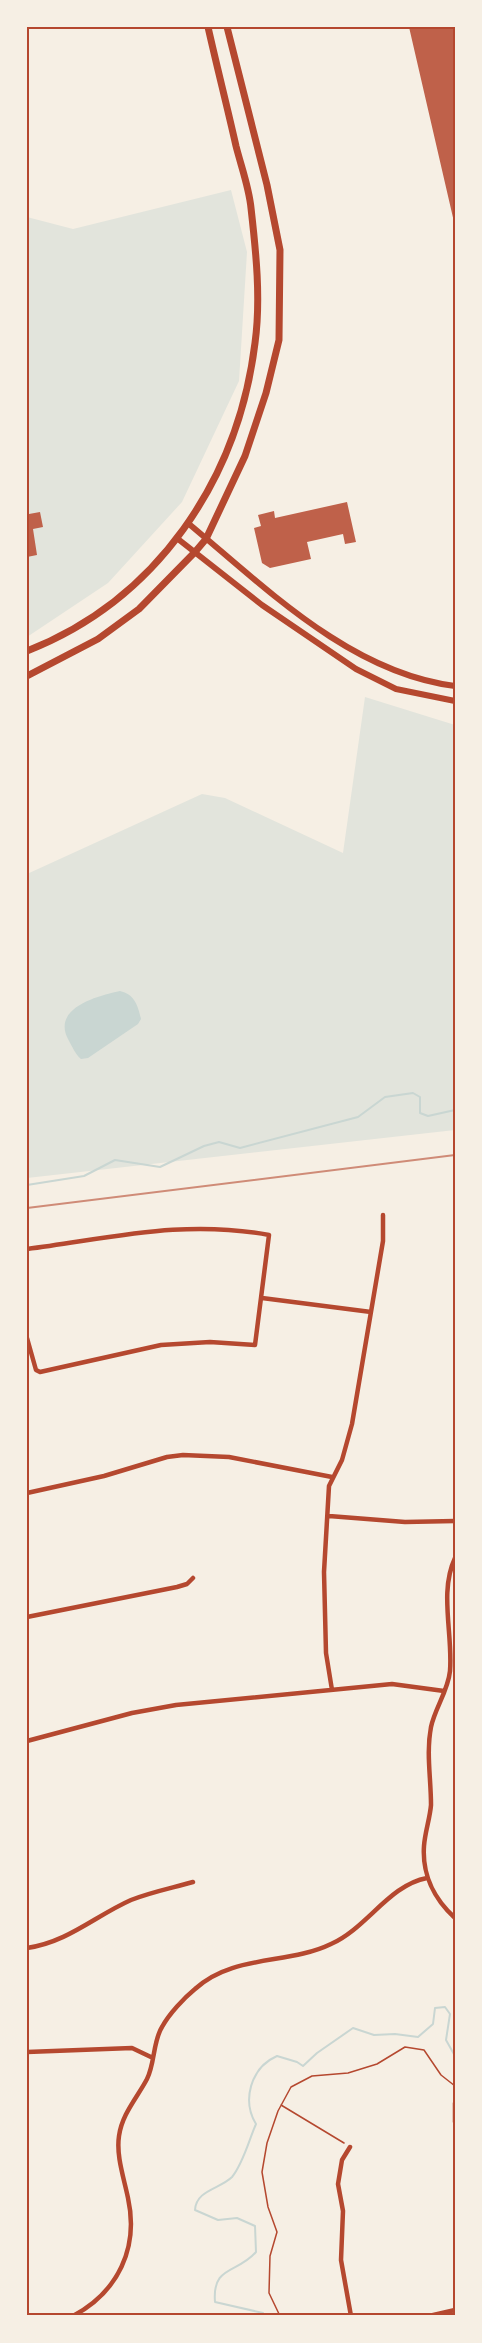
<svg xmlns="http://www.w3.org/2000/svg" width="482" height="2343" viewBox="0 0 482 2343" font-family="'Source Serif 4',serif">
	<rect width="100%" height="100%" fill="#f6efe4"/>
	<path fill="#e2e4dc" d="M231 190 247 252 239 381 182 502 108 583 27 637V217L73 229Z
		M365 697 455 725V1130L27 1178V874L202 794 225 798 343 853Z"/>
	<path fill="#c9d6d2" d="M120 991C134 994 138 1005 141 1019L138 1024 88 1058 81 1059C75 1054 72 1046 68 1039 52 1008 97 996 120 991Z"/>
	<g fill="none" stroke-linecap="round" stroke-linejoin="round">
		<path stroke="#c9d6d2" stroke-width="2" d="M27 1185 84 1176 115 1160 160 1167 204 1146 219 1142 240 1148 358 1117 385 1097 413 1093 420 1097V1113L428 1116 455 1110
			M264 2316 263 2313 215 2302C212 2265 237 2274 256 2252L255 2226 237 2218 218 2220 195 2210C196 2190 220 2189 232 2177 243 2164 249 2140 256 2124 242 2101 250 2068 277 2056L297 2062 303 2066 317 2053 353 2028 374 2035 395 2034 418 2037 433 2024 435 2008 445 2007 450 2014 446 2040 455 2056"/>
	</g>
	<path fill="#bf614a" d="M409 27H455V222H454Z
		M347 502 356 542 345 544 343 534 307 542 311 559 270 568 262 563 254 528 261 526 258 515 274 511 275 518Z
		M27 508 29 514 40 512 43 527 33 529 37 555 27 557Z"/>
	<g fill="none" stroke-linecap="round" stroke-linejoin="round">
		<path stroke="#b5482f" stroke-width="1.5" d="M281 2105 344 2143
			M280 2316 269 2293 270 2256 277 2232 268 2207 262 2172 267 2143 278 2111 291 2087 312 2076 348 2073 377 2064 405 2047 424 2050 441 2075 455 2086"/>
		<path stroke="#b5482f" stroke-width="4.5" d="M27 1249C112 1238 183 1219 269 1235L255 1345 210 1342 161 1345 40 1372 36 1370 27 1338
			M262 1298 371 1312
			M27 1493 104 1476 167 1457 183 1455 229 1457 332 1477
			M329 1516 405 1522 455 1521
			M455 1558C439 1592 453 1634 450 1671 448 1691 435 1708 431 1727 426 1753 431 1778 431 1805 430 1818 425 1832 424 1846 422 1874 434 1899 455 1918
			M27 1617 177 1587 187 1584 193 1578
			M332 1690 326 1653 324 1572 329 1486 342 1460 352 1424 383 1241V1215
			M27 1741 132 1713 176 1705 392 1684 444 1691
			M27 1948C68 1942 95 1916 131 1900 151 1892 172 1888 193 1882
			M27 2052 132 2048 153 2058
			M455 2103V2122
			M350 2147 342 2160 338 2184 343 2211 341 2260 351 2316
			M73 2316C118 2292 139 2248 128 2198 124 2178 116 2156 119 2136 122 2114 137 2098 147 2079 155 2063 153 2041 162 2027 169 2014 184 1998 195 1989 233 1954 288 1965 331 1944 367 1928 389 1885 427 1878
			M429 2316 455 2310"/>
		<path stroke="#b5482f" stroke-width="6" d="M189 524C267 589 351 673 455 686
			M178 539 262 605 356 669 396 689 455 701"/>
		<path stroke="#b5482f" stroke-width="7" d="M27 651C157 600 238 480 255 343 261 299 256 252 251 208 249 187 241 166 236 146 227 106 217 67 208 27
			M27 676 98 639 139 609 195 552 206 539 245 456 266 393 279 340 280 250 267 185 227 27"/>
		<path stroke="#cf8b77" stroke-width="2" d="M27 1208 455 1155"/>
	</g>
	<rect width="482" height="2343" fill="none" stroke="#f6efe4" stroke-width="57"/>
	<rect x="28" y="28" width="426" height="2286" fill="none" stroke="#b5482f" stroke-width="2"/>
</svg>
